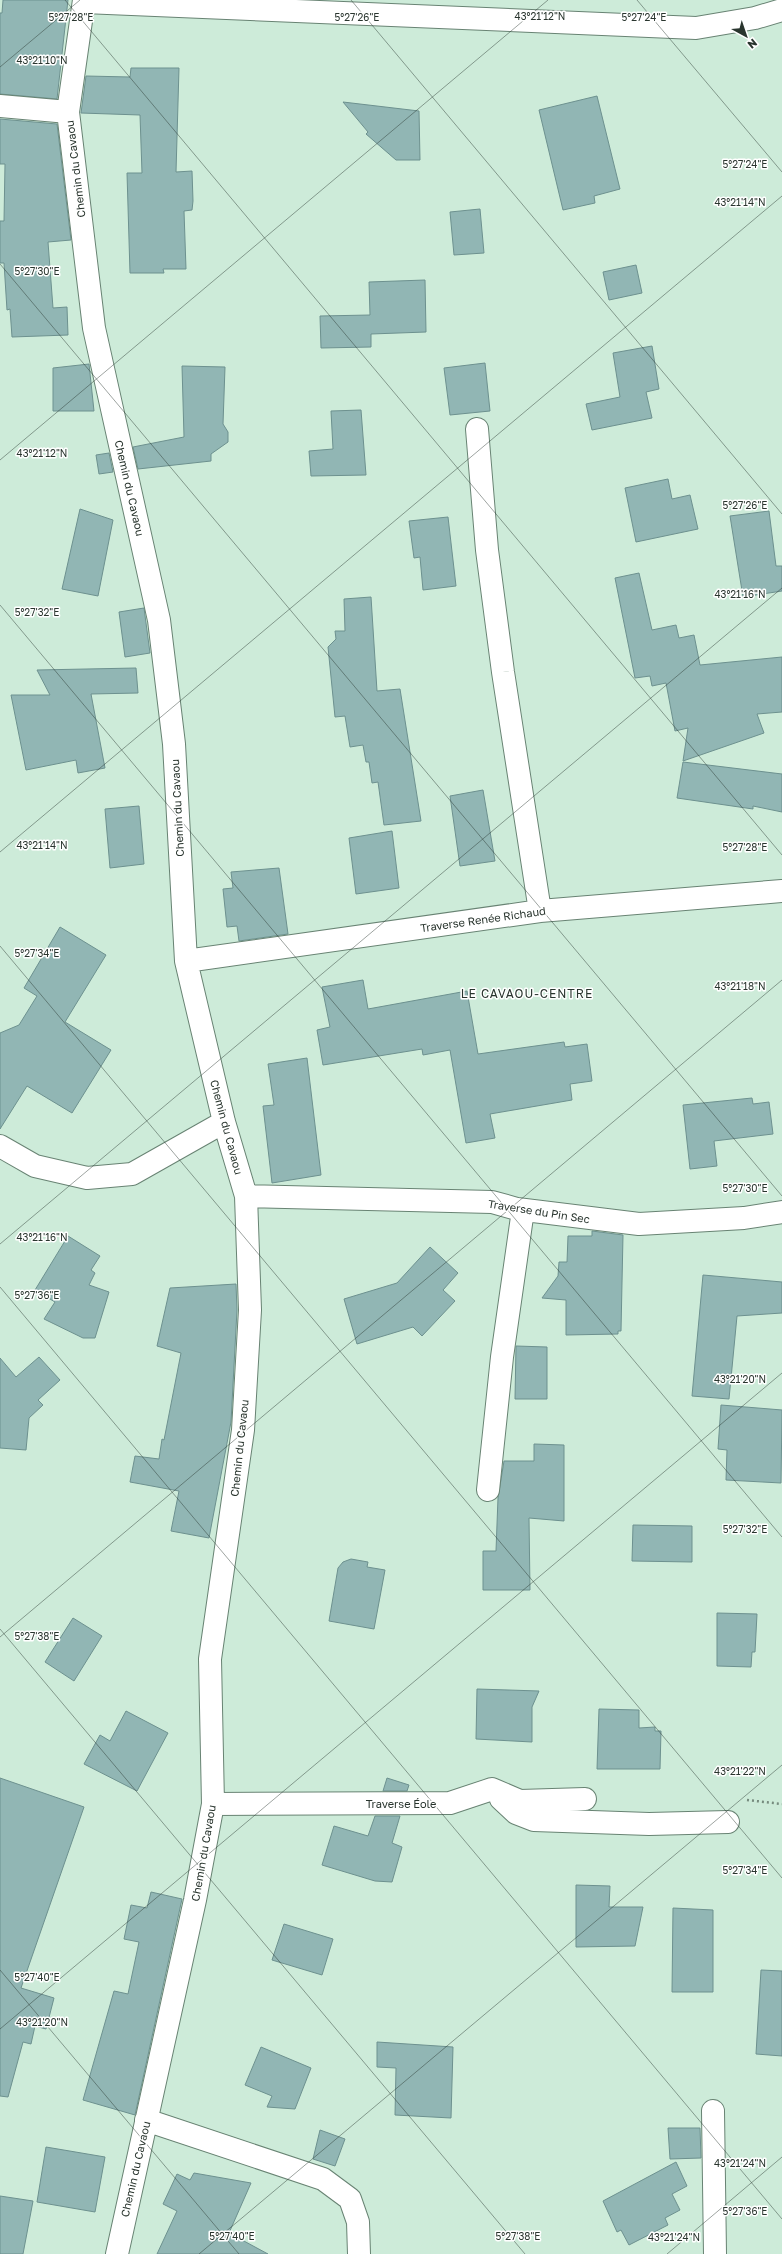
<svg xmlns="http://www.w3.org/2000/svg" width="782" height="2254" viewBox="0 0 782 2254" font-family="'Golos Text',sans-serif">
	<rect width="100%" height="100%" fill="#cdebd9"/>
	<path fill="#91b6b4" stroke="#6d918f" d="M3 0H68L57 99 0 94V13H2Z
		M131 68H179L176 172 192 171 193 201 192 210 184 211 186 269H163L164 273H130L127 173H142L140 115 81 113 86 76 130 77Z
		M597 96 620 189 594 196 595 203 563 210 539 110Z
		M343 102 419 111 420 160H396L366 134 368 132Z
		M0 119 57 124 71 240 48 242 53 308 67 307 68 335 12 337 10 309 7 310 4 263H0V221H4L5 164H0Z
		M480 209 484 253 454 255 450 212Z
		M636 265 642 293 609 300 603 272Z
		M425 280 426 332 371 334V347L321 348 320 316 370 315 369 282Z
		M652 346 659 389 646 392 652 418 592 430 586 404 620 397 613 353Z
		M485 363 490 411 450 415 444 368Z
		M89 364 94 411H53V368Z
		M182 366 225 367 223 424 228 432V442L211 454V461L138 469 133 447 184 437Z
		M361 410 366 475 311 476 309 451 333 449 331 411Z
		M109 453 113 472 99 474 96 455Z
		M668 479 672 499 690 495 698 529 636 542 625 488Z
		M80 509 113 520 98 596 62 589Z
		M769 511 776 566H782V591L743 597 730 516Z
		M448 517 456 586 423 590 420 557 414 558 409 521Z
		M639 573 652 630 676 625 679 638 694 635 700 665 782 657V712L757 714 764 733 683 761 688 728 675 731 666 683 652 686 650 676 635 678 615 578Z
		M371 597 377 691 400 689 421 821 384 825 378 782 372 783 369 762H366L363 745 350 747 345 716 335 717 328 647 336 639 335 631H345L344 599Z
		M144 608 150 653 125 657 119 612Z
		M136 668 138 693 91 694 105 768 78 773 76 760 26 770 11 695H50L37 670Z
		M683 762 782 774V812L753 806V809L677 798Z
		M483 790 495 861 460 866 450 796Z
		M139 806 144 864 110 868 105 809Z
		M392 831 399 888 356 894 349 838Z
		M279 868 288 934 239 941 237 926 227 927 223 889 233 888 231 872Z
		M60 927 106 955 65 1022 111 1050 72 1113 27 1086 0 1129V1033L19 1025 37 996 24 988Z
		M363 980 368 1009 467 991 478 1054 564 1042 565 1047 587 1044 592 1081 570 1084 572 1100 490 1114 495 1138 466 1143 450 1050 423 1055 422 1049 323 1065 317 1030 330 1027 322 987Z
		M307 1058 321 1175 272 1183 263 1106 274 1105 268 1064Z
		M752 1098 753 1104 769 1102 773 1134 714 1141 717 1166 690 1169 683 1105Z
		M592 1231 623 1235 621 1331H618V1334L566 1335V1300L542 1298 558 1276 559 1262H567L568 1236H592Z
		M68 1236 100 1256 91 1270 95 1273 89 1285 109 1292 95 1338H83L44 1319 55 1302 35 1290Z
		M430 1247 458 1273 443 1290 455 1301 422 1336 413 1327 357 1344 344 1299 397 1283Z
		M703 1275 782 1282V1313L737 1316 729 1399 692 1396Z
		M236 1284 237 1310 231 1422 209 1538 171 1531 179 1491 130 1482 135 1456 159 1459 162 1439 164 1440 181 1353 157 1346 170 1288Z
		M516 1346 547 1347V1399H515Z
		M39 1357 60 1380 38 1400 43 1405 29 1418 26 1450 0 1448V1358L16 1377Z
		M721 1405 782 1410 781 1483 726 1480 727 1450 718 1449Z
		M534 1444 564 1445V1521L529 1518 530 1590H483V1551H496L498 1498 504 1461H534Z
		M633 1525 692 1526V1562L632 1561Z
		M351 1559 368 1562 367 1567 385 1570 374 1629 329 1621 338 1568 343 1562Z
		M717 1613 757 1614 755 1652H752L751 1667 717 1666Z
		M73 1618 102 1636 74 1681 45 1662Z
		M477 1689 539 1691 532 1707V1742L476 1739Z
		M599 1709 639 1710V1728L655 1727V1731H661L660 1769H597Z
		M126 1711 168 1733 137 1791 84 1764 100 1735 110 1741Z
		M0 1778 84 1807 21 1988 54 1998 46 2029 35 2026 31 2044 23 2042 8 2097 0 2096Z
		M387 1778 409 1785 407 1791H383Z
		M375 1816H400L392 1843 402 1847 392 1882 375 1881 322 1865 334 1826 368 1836Z
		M576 1885 610 1886 609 1907H643L635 1946 576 1947Z
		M151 1892 182 1899 135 2115 83 2100 114 1991 128 1994 139 1942 124 1939 131 1905 147 1908Z
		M673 1908 713 1910V1992H672Z
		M284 1924 333 1939 322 1975 272 1960Z
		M761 1970 782 1971V2056L756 2054Z
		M377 2042 453 2047 451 2118 395 2115 396 2068 377 2067Z
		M261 2047 311 2068 295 2109 267 2107 272 2096 245 2085Z
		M668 2128H700L701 2158 670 2159Z
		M320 2130 345 2139 335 2166 313 2159Z
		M46 2147 105 2157 95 2212 37 2202Z
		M676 2162 687 2186 672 2194 680 2210 665 2218 668 2225 629 2245 621 2230 617 2232 603 2201Z
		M194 2173 251 2183 229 2233 268 2254H157L177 2211 163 2204 177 2174 190 2180Z
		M0 2196 33 2201 23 2254H0Z"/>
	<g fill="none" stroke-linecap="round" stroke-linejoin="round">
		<g stroke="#688373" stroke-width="24">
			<path id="minor" d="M84 0 68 112 94 328 159 620 174 744 186 961 224 1122 246 1196 250 1310 243 1430 210 1659 213 1804 195 1900 117 2254
				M84 2 696 28 755 18 782 10
				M0 106 68 112
				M477 429 487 550 503 672 540 911
				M186 961 540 911 782 891
				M0 1146 35 1166 87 1178 132 1174 224 1122
				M246 1196 492 1202 517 1209 639 1224 744 1218 782 1212
				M488 1490 502 1357 523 1210
				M501 1799 516 1813 534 1820 649 1824 728 1822
				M213 1804 450 1803 492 1789 520 1801 585 1799
				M713 2111 715 2254
				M146 2120 323 2179 350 2199 358 2222 359 2254"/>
		</g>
		<path stroke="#768b7e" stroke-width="2.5" stroke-dasharray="2 3" stroke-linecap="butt" d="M747 1800 782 1804"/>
		<use href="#minor" stroke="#fff" stroke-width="22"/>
	</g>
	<path fill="none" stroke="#29352e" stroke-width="1" stroke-opacity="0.45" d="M65 0 782 855M351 0 782 514M637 0 782 172M0 67 80 0M0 264 782 1196M0 460 548 0M0 605 782 1537M0 852 782 196M0 946 782 1878M0 1244 782 588M0 1287 782 2219M0 1629 525 2254M0 1637 782 980M0 1970 239 2254M0 2029 782 1373M199 2254 782 1765M667 2254 782 2157"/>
	<g text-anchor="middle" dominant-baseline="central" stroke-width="3" stroke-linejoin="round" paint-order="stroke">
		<g font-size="11" fill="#29352e" stroke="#fff">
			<text transform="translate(75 169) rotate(-97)">Chemin du Cavaou</text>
			<text transform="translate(130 488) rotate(77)">Chemin du Cavaou</text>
			<text transform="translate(177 808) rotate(-93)">Chemin du Cavaou</text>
			<text transform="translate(483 919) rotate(-8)">Traverse Renée Richaud</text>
			<text transform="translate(227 1127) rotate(75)">Chemin du Cavaou</text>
			<text transform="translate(539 1211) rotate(9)">Traverse du Pin Sec</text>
			<text transform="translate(239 1448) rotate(-84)">Chemin du Cavaou</text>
			<text x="401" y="1803">Traverse Éole</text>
			<text transform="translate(203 1853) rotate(-80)">Chemin du Cavaou</text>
			<text transform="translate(135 2169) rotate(-77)">Chemin du Cavaou</text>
		</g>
		<g font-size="12" letter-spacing="1" fill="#29352e" stroke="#fff">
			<text x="527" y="993">LE CAVAOU-CENTRE</text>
		</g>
	</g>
	<g font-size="10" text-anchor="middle" fill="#29352e" stroke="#fff" stroke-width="3" stroke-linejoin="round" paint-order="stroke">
		<text x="540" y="20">43°21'12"N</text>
		<text x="644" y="21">5°27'24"E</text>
		<text x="71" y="21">5°27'28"E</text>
		<text x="357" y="21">5°27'26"E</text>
		<text x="42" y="64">43°21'10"N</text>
		<text x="745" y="168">5°27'24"E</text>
		<text x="740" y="206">43°21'14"N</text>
		<text x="37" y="275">5°27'30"E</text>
		<text x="42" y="457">43°21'12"N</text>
		<text x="745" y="509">5°27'26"E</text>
		<text x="740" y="598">43°21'16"N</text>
		<text x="37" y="616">5°27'32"E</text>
		<text x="42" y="849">43°21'14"N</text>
		<text x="745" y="851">5°27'28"E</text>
		<text x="37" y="957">5°27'34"E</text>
		<text x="740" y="990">43°21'18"N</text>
		<text x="745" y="1192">5°27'30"E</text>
		<text x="42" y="1241">43°21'16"N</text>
		<text x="37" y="1299">5°27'36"E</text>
		<text x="740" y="1383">43°21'20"N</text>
		<text x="745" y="1533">5°27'32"E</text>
		<text x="37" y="1640">5°27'38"E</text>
		<text x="740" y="1775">43°21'22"N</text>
		<text x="745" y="1874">5°27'34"E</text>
		<text x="37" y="1981">5°27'40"E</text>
		<text x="42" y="2026">43°21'20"N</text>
		<text x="740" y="2167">43°21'24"N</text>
		<text x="745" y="2215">5°27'36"E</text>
		<text x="232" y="2240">5°27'40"E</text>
		<text x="518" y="2240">5°27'38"E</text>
		<text x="674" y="2241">43°21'24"N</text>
	</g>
	<g transform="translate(746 36) rotate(140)" stroke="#ffffff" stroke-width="3" paint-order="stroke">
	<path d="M0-3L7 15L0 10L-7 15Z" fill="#29352e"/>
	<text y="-6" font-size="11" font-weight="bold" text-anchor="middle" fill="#29352e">N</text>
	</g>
</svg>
